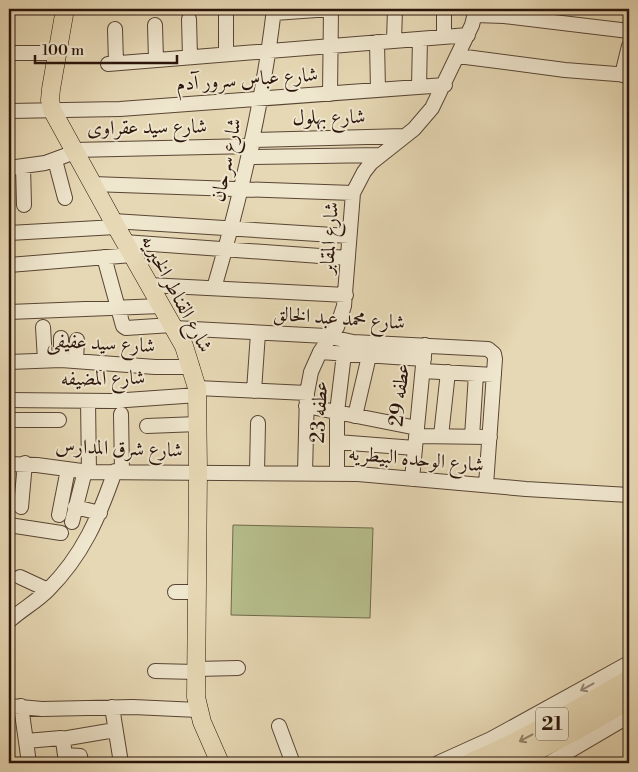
<svg xmlns="http://www.w3.org/2000/svg" width="638" height="772" viewBox="0 0 638 772" font-family="'Libre Bodoni',Amiri,serif">
	<rect width="100%" height="100%" fill="#e6d8b4"/>
	<filter id="stains"><feTurbulence type="fractalNoise" baseFrequency=".004" numOctaves="4"/><feColorMatrix values="0 0 0 0 .2 0 0 0 0 .09 0 0 0 0 .02 0 0 0 .5 -.17"/></filter>
	<radialGradient id="worn" r=".72"><stop offset=".6" stop-color="#630" stop-opacity="0"/><stop offset="1" stop-color="#630" stop-opacity=".3"/></radialGradient>
	<path fill="#b6be8c" stroke="#70694c" d="M233 525 373 528 370 618 231 615Z"/>
	<g fill="none" stroke-linecap="round" stroke-linejoin="round">
		<g stroke="#594535" stroke-width="16">
			<path id="minor" d="M444 9V37
				M274 13 331 9
				M475 15 504 16 629 31
				M226 16V54
				M189 19 190 57
				M155 25 156 60
				M115 29 116 63
				M394 41 395 9
				M377 42 378 90
				M9 53H57
				M458 56 565 70 629 75
				M108 64 468 35
				M622 75 629 46
				M419 87 420 39
				M330 94 331 9
				M9 111 120 109 445 85
				M253 140 405 136
				M73 150 252 146
				M250 157 381 155
				M55 160 65 198
				M23 166 24 205
				M9 168 45 163 75 152
				M92 184 353 193
				M113 221 349 236
				M9 233 116 227
				M124 242 348 258
				M104 257 123 326 126 328 172 325
				M9 265 132 255
				M149 285 346 295
				M214 288C241 196 263 104 274 9
				M9 312 161 306
				M43 327 45 360
				M174 328 326 336 353 342 488 349 494 354 495 359 486 485
				M61 338V360
				M320 352 424 359
				M76 361 77 340
				M9 362 61 360 155 367H192
				M423 371 494 375
				M197 388 307 393
				M254 391 258 333
				M9 400 112 401 198 395
				M88 401 89 472
				M306 406 417 428
				M121 414 122 471
				M355 416 369 356
				M9 420H59
				M147 426 198 424
				M416 436 490 437
				M441 436 448 372
				M472 437 476 374
				M337 442 415 448
				M9 464 37 465 89 472 358 474 526 489 629 495
				M257 472 258 423
				M305 473 307 393 311 372 320 352 337 327 344 306 353 193 364 172 371 163 414 129 432 108 472 25 476 9
				M337 473V412L344 354
				M412 479 425 345
				M21 507 25 463
				M75 507 100 513
				M59 515 68 469
				M72 522 85 471
				M9 525 61 533
				M20 577 48 590
				M175 592H197
				M9 621C21 610 36 602 48 590 83 555 99 517 115 471
				M196 669 238 668
				M155 671 196 672
				M9 706 42 709 133 707 198 710
				M21 706 29 763
				M112 707 121 763
				M279 726 292 761
				M62 739 115 730
				M26 741 61 738 63 741 65 755 80 756 81 763
				M438 763 491 739 629 663
				M549 763 629 716"/>
		</g>
		<g stroke="#2a140b" stroke-width="19">
			<path id="major" d="M65 9 51 89 50 100 52 110 113 221 184 346 197 388 198 471 196 697 202 722 220 763"/>
		</g>
		<g stroke="#2a140b" stroke-width="22">
			<path id="highway" d="M471 763C526 740 578 710 629 680
				M511 763 577 729 629 699"/>
		</g>
		<use href="#minor" stroke="#efe6ce" stroke-width="14"/>
		<use href="#major" stroke="#e6d8b4" stroke-width="18"/>
		<use href="#highway" stroke="#e6d8b4" stroke-width="20"/>
	</g>
	<defs><path id="oneway-shaft" d="M-6 0H5M1.5-3L5.5 0L1.5 3" fill="none" stroke-width="1.6" stroke-linecap="round" stroke-linejoin="round" transform="scale(1.25)"/></defs>
	<use stroke="#968876" href="#oneway-shaft" transform="translate(587 687) rotate(151)"/>
	<use stroke="#918068" href="#oneway-shaft" transform="translate(526 738) rotate(152)"/>
	<g text-anchor="middle" dominant-baseline="central" stroke-width="4" stroke-linejoin="round" paint-order="stroke">
		<rect fill="#efe6ce" stroke="#655346" stroke-width="1" x="536" y="707.5" width="32" height="33" rx="4"/>
		<g font-size="19" font-weight="bold" fill="#2a140b">
			<text x="552" y="724">21</text>
		</g>
		<g font-size="20" fill="#2a140b" stroke="#efe6ce">
			<text transform="translate(247 80) rotate(-4)">شارع عباس سرور آدم</text>
			<text transform="translate(329 118) rotate(-1)">شارع بهلول</text>
			<text transform="translate(147 128) rotate(-1)">شارع سيد عقراوى</text>
			<text transform="translate(227 160) rotate(-78)">شارع سرحان</text>
			<text transform="translate(330 238) rotate(-86)">شارع المقابر</text>
			<text transform="translate(176 294) rotate(62)">شارع القناطر الخيريه</text>
			<text transform="translate(339 319) rotate(4)">شارع محمد عبد الخالق</text>
			<text transform="translate(101 344) rotate(3)">شارع سيد عفيفى</text>
			<text transform="translate(103 379) rotate(-1)">شارع المضيفه</text>
			<text transform="translate(400 395) rotate(-84)">عطفه 29</text>
			<text transform="translate(320 412) rotate(-87)">عطفه 23</text>
			<text transform="translate(119 449) rotate(2)">شارع شرق المدارس</text>
			<text transform="translate(416 460) rotate(5)">شارع الوحده البيطريه</text>
		</g>
	</g>
	<rect width="638" height="772" fill="none" stroke="#e6d8b4" stroke-width="30"/>
	<rect x="10" y="10" width="618" height="752" fill="none" stroke="#2a140b" stroke-width="2.5"/>
	<rect x="15" y="15" width="608" height="742" fill="none" stroke="#2a140b"/>
	<path d="M35 55v8h142v-8" fill="none" stroke="#2a140b" stroke-width="2.5"/>
	<text x="42" y="55" font-size="15" fill="#2a140b" stroke="#efe6ce" stroke-width="4" paint-order="stroke">100 m</text>
	<rect width="100%" height="100%" filter="url(#stains)"/>
	<rect width="100%" height="100%" fill="url(#worn)"/>
</svg>
